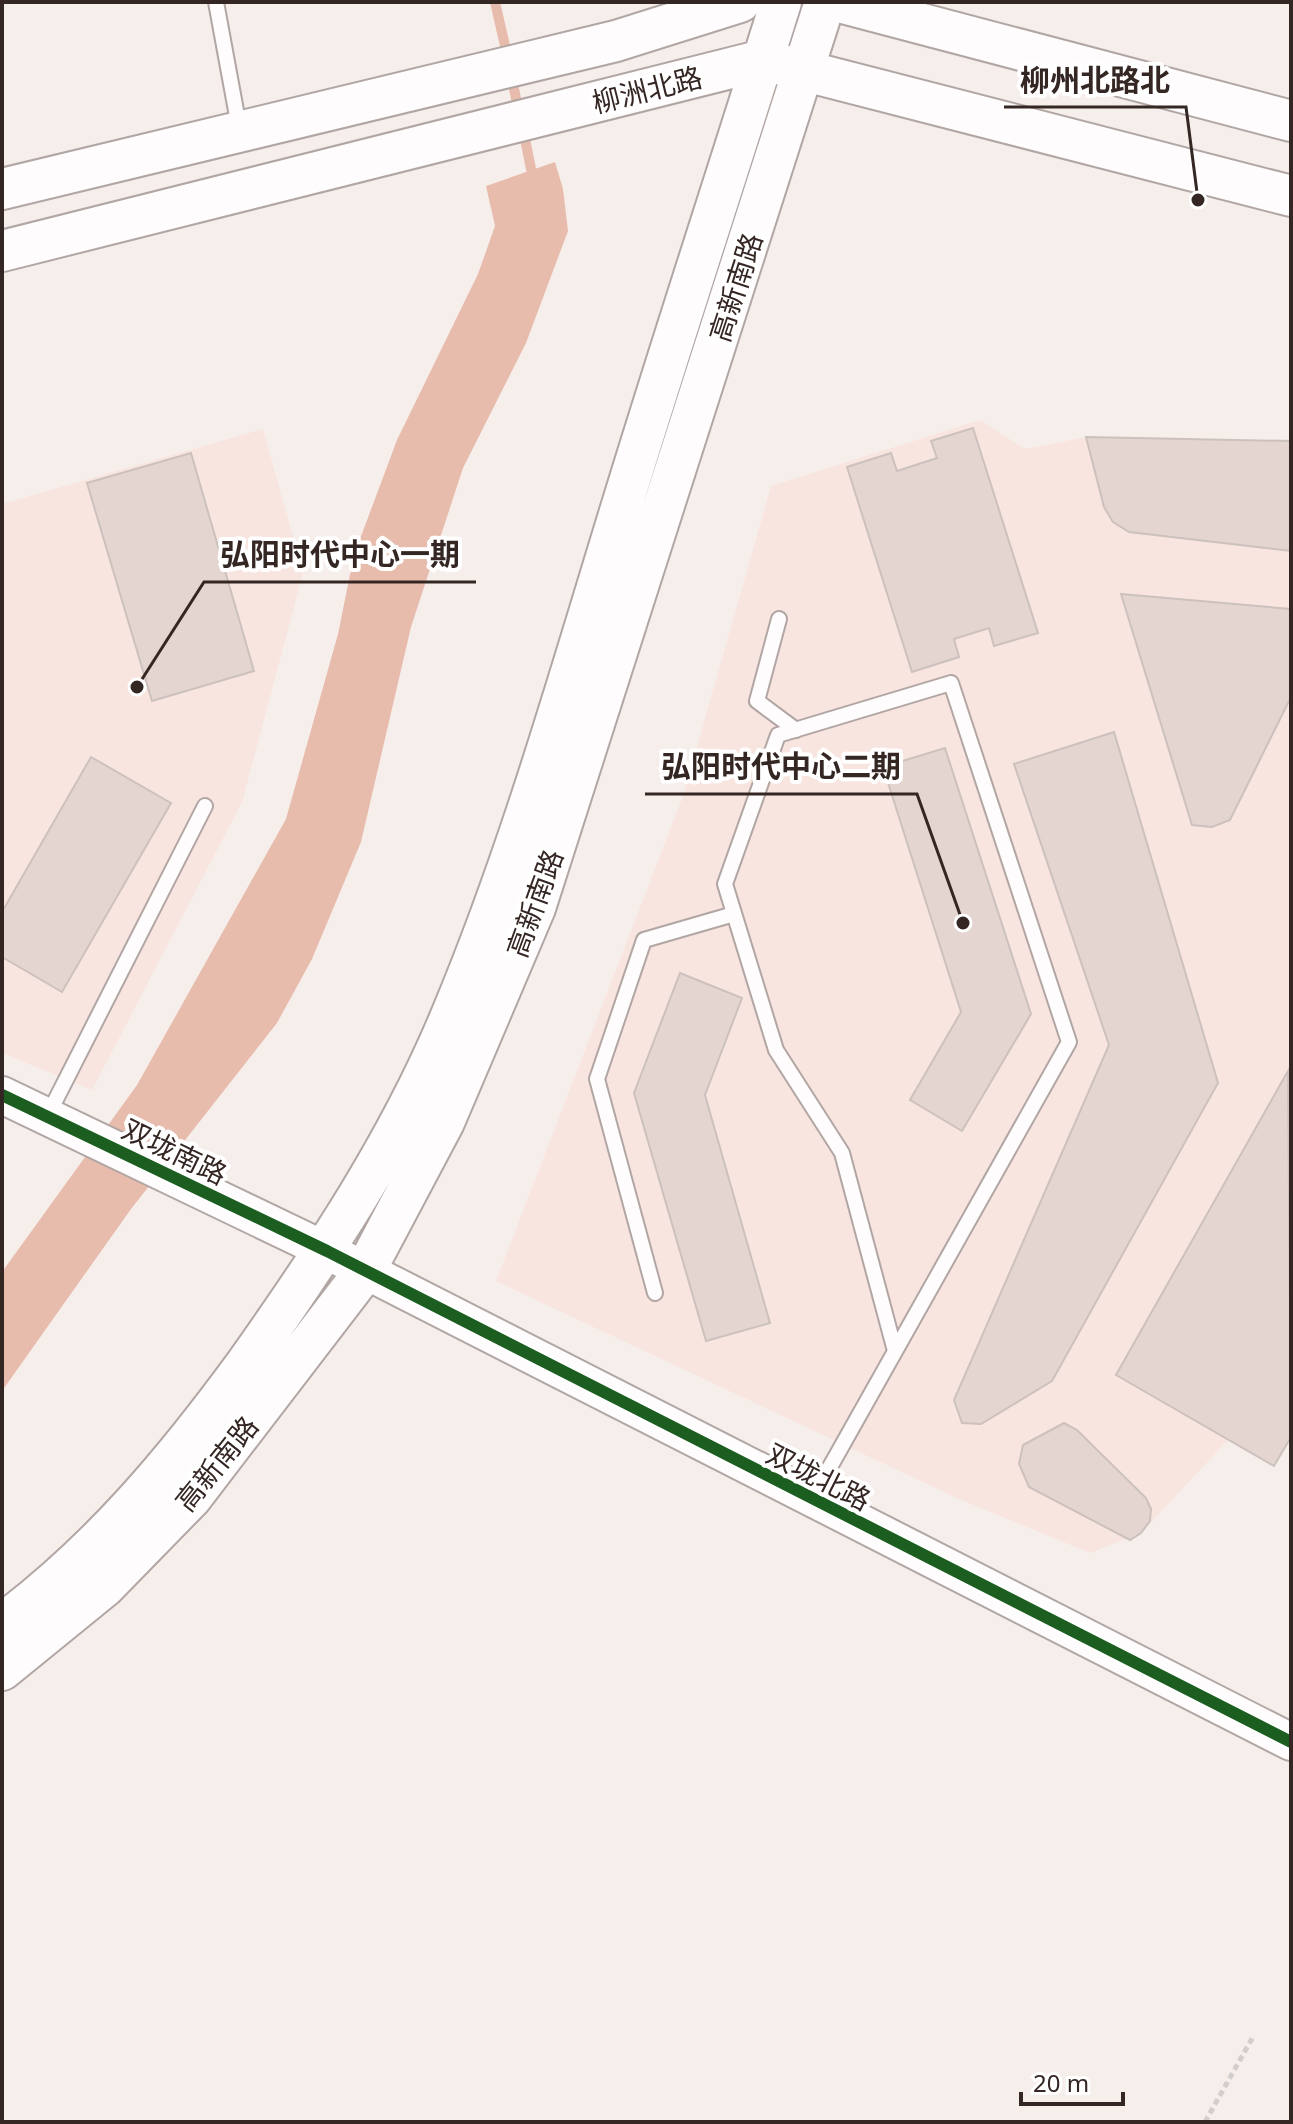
<svg xmlns="http://www.w3.org/2000/svg" width="1293" height="2124" viewBox="0 0 1293 2124" font-family="'Noto Sans','Noto Sans SC',sans-serif">
	<rect width="100%" height="100%" fill="#f6eeeb"/>
	<path fill="#f9e5df" d="M980 420 1025 449 1086 437 1104 507 1113 522 1129 532 1291 551V1068L1116 1375 1228 1440 1141 1533 1090 1553 959 1499 496 1281 683 796 771 486Z
		M263 429 303 573 242 802 92 1090 2 1053V504Z"/>
	<path fill="#e8bcad" d="M555 162 563 189 568 231 526 343 463 468 411 627 361 842 312 959 277 1023 131 1209 2 1391V1272L137 1085 286 819 338 634 354 555 397 440 478 274 495 226 486 186Z"/>
	<g fill="none" stroke-linecap="round" stroke-linejoin="round">
		<path stroke="#e8bcad" stroke-width="10" d="M495 2 508 59
			M511 74 519 113
			M523 129 534 184"/>
	</g>
	<path fill="#e4d5d0" stroke="#ccc1bd" stroke-width="2" d="M973 428 1038 633 994 646 989 628 954 639 959 657 912 672 847 467 891 453 897 471 937 458 931 441Z
		M1086 437 1291 441V551L1129 532 1113 522 1104 507Z
		M191 453 254 671 152 701 87 483Z
		M1121 594 1291 609V697L1230 820 1212 827 1192 825Z
		M1114 732 1218 1083 1052 1381 981 1424 962 1423 954 1400 1109 1045 1014 764Z
		M945 748 1031 1014 962 1131 910 1100 961 1012 883 767Z
		M91 757 171 803 62 992 2 957V912Z
		M680 973 742 998 705 1095 770 1323 706 1341 634 1093Z
		M1288 1071 1291 1437 1274 1466 1116 1375Z
		M1064 1423 1077 1430 1146 1498 1151 1509 1150 1521 1141 1533 1130 1540 1029 1487 1019 1464 1023 1445Z"/>
	<g fill="none" stroke-linecap="round" stroke-linejoin="round">
		<g stroke="#b1a6a4" stroke-width="18">
			<path id="service" d="M216 2 239 127
				M779 619 757 701 796 730
				M48 1115 205 806
				M655 1293 597 1079 644 940 734 914
				M812 1499 1069 1042 951 683 778 735 725 884 776 1050 842 1153 895 1351"/>
		</g>
		<g stroke="#b1a6a4" stroke-width="40">
			<path id="tertiary" d="M2 1095 327 1251 1291 1742"/>
		</g>
		<g stroke="#b1a6a4" stroke-width="44">
			<path id="secondary" d="M839 2 1291 121
				M2 189 616 41 740 2
				M2 251 763 60 1291 196
				M2 1624C99 1552 175 1461 246 1364 324 1254 399 1141 451 1016 521 849 570 674 623 502 674 335 729 169 781 2
				M2 1670 104 1587 191 1498 365 1271 444 1122 535 908 825 2"/>
		</g>
		<path stroke="#d3cece" stroke-width="5" stroke-dasharray="6 4" stroke-linecap="butt" d="M1205 2122 1254 2035"/>
		<use href="#service" stroke="#fefcfc" stroke-width="14"/>
		<use href="#tertiary" stroke="#fefcfc" stroke-width="36"/>
		<use href="#secondary" stroke="#fefcfc" stroke-width="40"/>
		<g stroke="#fff" stroke-width="17">
			<path id="cycleway" d="M2 1095 327 1251 1291 1742"/>
		</g>
		<use href="#cycleway" stroke="#1b5e20" stroke-width="12"/>
	</g>
	<g text-anchor="middle" dominant-baseline="central" stroke-width="8" stroke-linejoin="round" paint-order="stroke">
		<g font-size="28" fill="#342622" stroke="#fff">
			<text transform="translate(647 89) rotate(-14)">柳洲北路</text>
			<text transform="translate(735 287) rotate(-72)">高新南路</text>
			<text transform="translate(534 903) rotate(-70)">高新南路</text>
			<text transform="translate(175 1151) rotate(26)">双垅南路</text>
			<text transform="translate(216 1463) rotate(-51)">高新南路</text>
			<text transform="translate(819 1476) rotate(27)">双垅北路</text>
		</g>
	</g>
	<path fill="none" stroke="#342622" stroke-width="3" d="M1198 200L1186 107H1004M137 687L204 582H476M963 923L917 794H645"/>
	<g fill="#342622" stroke="#fff" stroke-width="3">
		<circle cx="1198" cy="200" r="8"/>
		<circle cx="137" cy="687" r="8"/>
		<circle cx="963" cy="923" r="8"/>
	</g>
	<g font-size="30" text-anchor="middle" font-weight="bold" fill="#342622" stroke="#fff" stroke-width="8" stroke-linejoin="round" paint-order="stroke">
		<text x="1095" y="91">柳州北路北</text>
		<text x="340" y="565">弘阳时代中心一期</text>
		<text x="781" y="777">弘阳时代中心二期</text>
	</g>
	<rect width="1293" height="2124" fill="none" stroke="#342622" stroke-width="8"/>
	<path d="M1021 2092v12h102v-12" fill="none" stroke="#342622" stroke-width="4"/>
	<text x="1033" y="2092" font-size="24" fill="#342622" stroke="#ffffff" stroke-width="6" paint-order="stroke">20 m</text>
</svg>
